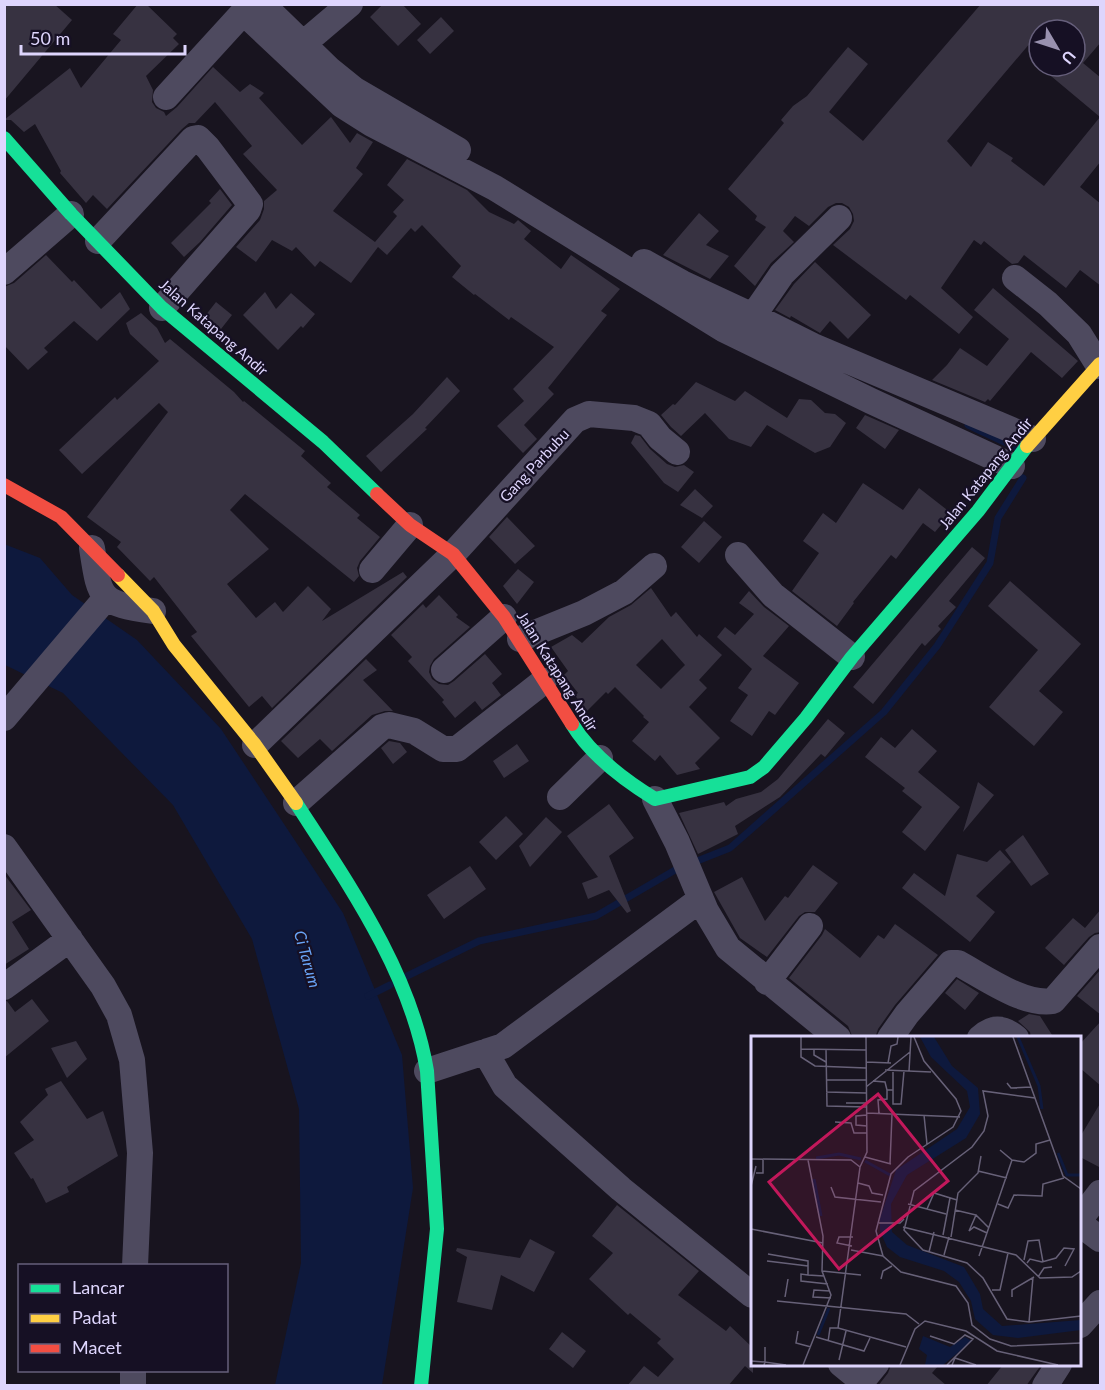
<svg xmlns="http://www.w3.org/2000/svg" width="1105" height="1390" viewBox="0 0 1105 1390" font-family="Lato,sans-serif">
	<rect width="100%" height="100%" fill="#18141f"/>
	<path fill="#0e193d" d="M4 544 40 558 72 595 137 640 221 729 343 913 402 1055 413 1188 382 1385H275L301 1263 299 1109 252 939 173 805 63 693 5 665Z"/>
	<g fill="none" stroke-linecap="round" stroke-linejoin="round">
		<path stroke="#0e193d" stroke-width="7" d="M968 425 1015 447
			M692 863 730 848 884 712 937 646 990 563 998 518 1023 478
			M405 977 479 941 596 916 682 866
			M368 996 390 985"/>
	</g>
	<path fill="#373241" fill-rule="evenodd" d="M4 4H54L72 20 4 101Z
		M138 4H146L177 34 173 38 179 44 146 76 153 90 152 102 156 108 164 112 166 116 177 107 213 67 240 92 250 84 264 93 259 98 302 145 331 117 350 143 357 133 373 142 356 168 363 174 333 211 375 242 397 216 393 212 404 200 387 185 407 159 467 190 489 212 514 224 518 220 531 231 524 239 561 269 571 255 620 289 601 311 607 315 548 388 554 394 524 425 537 439 523 453 497 426 524 401 513 389 554 347 511 317 509 320 475 294 474 295 452 277 461 266 422 225 415 232 411 228 387 255 378 247 351 283 320 261 315 267 296 247 292 251 272 240 256 262 236 247 260 220 264 209V201L277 190 243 154 252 146 215 102 195 123H189L182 129 107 209 93 195 86 203 60 173 61 171 35 124 24 132 11 120H4L70 68 81 88 121 40 113 34Z
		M383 4H402L421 24 398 46 370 17Z
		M981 4H1101V42L1083 63 1101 78V161L1080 187 1101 204V286L1080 270 1066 288 1024 255 1018 263 1012 264 984 241 981 245 974 240 941 288 973 317 959 334 910 295 906 300 833 245 850 229 854 221 853 214 849 207 842 203H836L828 207 809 226 795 216 783 231 794 242 771 263 755 286 734 266 766 227 755 220 757 216 728 189 784 123 781 120 793 106 807 96 848 47 868 64 829 112 863 141ZM1039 30H1075V66H1039L1100 117 1044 186 1011 161 1013 158 988 142 971 167 947 141 1031 42 1039 48Z
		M441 17 454 31 430 54 417 40Z
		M220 189 232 205 200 242 184 257 171 243 211 203 209 201Z
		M699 213 719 231 706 245 729 256 710 279 663 255Z
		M46 255 72 282 74 280 101 309 120 292 130 309 97 341 74 321 44 348 48 352 28 370 4 345V287L14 283Z
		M815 262 871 315 848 339 830 321 820 333 791 316 790 318 775 310 794 284Z
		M993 288 1078 361 1062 378 1031 352 990 401 988 399 985 402 932 380 947 365 960 348 987 366 1009 339 974 310Z
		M265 292 276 309 291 293 315 314 303 328 301 326 278 350 243 315Z
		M216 302 232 315 221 329 205 316Z
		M141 313 157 328 165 343 170 339 234 392 243 402 244 401 305 451 301 456 331 483 327 487 360 515 357 518 380 537 360 561 357 568 359 576 354 582 245 494 230 510 269 549 227 584 256 618 275 602 283 612 308 586 331 609 322 621 403 572 407 577 272 708 262 696 249 707 191 636 197 632 154 577 150 581 117 547 121 542 87 517 168 412 159 403 82 474 59 450 115 397 117 400 159 361 130 334 126 323Z
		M447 377 460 391 425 428 427 429 381 472 366 456 413 414Z
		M696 382 735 401 745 391 787 418 799 399 811 400 825 413 835 414 846 423 830 447 815 453 767 425 751 447 729 439 705 413 681 436 671 427 661 415 673 404 675 405Z
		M865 415 899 430 885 449 856 428Z
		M635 435 640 436 650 449 667 464 675 467 684 465 694 472 678 492 664 483 631 443Z
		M863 483 903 510 919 488 951 513 935 532 923 523 896 559 891 555 853 602 854 603 837 626 792 591 819 553 803 541 823 513 836 523Z
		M695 489 713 506 702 518 680 505Z
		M507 517 535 546 515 564 489 537Z
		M704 521 722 537 699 563 681 547Z
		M972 547 985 558 949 601 956 607 938 626 941 629 925 646 922 643 873 704 853 687Z
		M518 569 534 582 517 604 503 586Z
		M1010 581 1081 644 1039 691 1063 712 1034 746 989 707 1038 650 988 606Z
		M651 588 671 617 676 612 697 637 699 634 722 655 699 680 707 688 689 707 720 738 695 763 700 769 677 775 660 755 655 761 632 741 649 722 643 717 644 716 615 687 608 694 606 692 586 712 575 695 578 693 564 675 568 671 551 647 572 635 582 643 609 617 631 605ZM662 639 685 665 661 689 636 665Z
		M749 591 764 607 789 626 763 656 799 683 775 715 769 711 752 736 730 721 748 695 738 688 752 669 717 637 725 627 735 635 754 614 739 603Z
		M439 595 458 615 456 617 470 627 434 659 430 666 429 672 432 679 439 684 448 685 454 681 485 654 502 674 492 683 501 695 482 710 475 701 455 718 442 702 444 700 408 661 412 657 391 635 423 604 426 608Z
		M366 659 377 670 363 680 393 711H385L372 715 332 751 320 739 298 758 281 741Z
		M828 719 845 733 825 757 821 754 780 797 735 826 738 834 698 854 679 813 724 802 726 806 736 799 761 792 778 779Z
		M912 729 937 751 918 772 960 807 925 851 902 832 922 807 902 791 905 788 865 757 881 737 895 748Z
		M389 741 400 743 407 752 393 764 381 748Z
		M517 744 529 761 504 778 493 761Z
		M978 782 994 795 963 832Z
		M609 804 634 838 609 856 631 911 627 913 609 890 588 899 582 883 598 877 567 836Z
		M506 816 523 834 496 860 479 842Z
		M546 817 562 832 530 867 519 846Z
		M1023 835 1049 874 1031 886 1005 850Z
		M1000 850 1011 862 976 896 995 912 970 942 902 888 914 873 945 896 957 854 987 862Z
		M813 865 838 883 815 912H805L799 916 767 957 740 938 714 892 742 877 765 921 785 896 788 898Z
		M470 866 486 889 444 919 427 895Z
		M4 874 31 910 12 922 29 949 4 965Z
		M1101 909V932L1095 933 1089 937 1064 965 1045 948 1073 918 1085 928Z
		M895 924 938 955 895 1005 878 1029 875 1038H853L848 1026 789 978 822 935 825 929 860 958 878 935 884 939Z
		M1101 969V1015L1077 996Z
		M957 979 979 993 965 1010 945 993Z
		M32 999 49 1021 4 1058V1002L7 1001 15 1012Z
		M1029 1014 1040 1016 1054 1038H1031L1030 1032 1018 1021Z
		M1101 1021V1086L1080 1068V1044Z
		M76 1041 87 1059 67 1078 51 1048Z
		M61 1081 87 1119 103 1111 118 1156 67 1187 69 1192 46 1203 33 1178 31 1179 14 1153 34 1140 20 1122 48 1095 45 1089Z
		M1101 1102V1168L1080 1157V1137Z
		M617 1205 699 1271 678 1295 726 1331 730 1326 753 1348V1373L745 1366 728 1386H627L644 1366 658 1377 674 1359 657 1343 661 1339 630 1313 628 1315 589 1279 613 1253 592 1236Z
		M530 1239 555 1252 534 1292 501 1275 492 1310 457 1302 467 1257 456 1251 457 1248 520 1258Z
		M562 1332 586 1351 573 1368 549 1349Z
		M891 1365H939L932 1373 947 1386H878L888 1373Z
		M1003 1365H1041L1026 1386H986Z"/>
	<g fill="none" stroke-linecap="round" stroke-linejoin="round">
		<path stroke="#4e4a5f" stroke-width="26" d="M262 4 329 69 355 90 458 150
			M243 12 342 105 372 124 495 188 723 329 871 401 1012 466
			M303 44 350 4
			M166 97 251 4
			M98 241 193 139 198 138 208 148 250 204 248 210 162 308
			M644 262 682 283 753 316 813 346 1033 439
			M4 272 71 214
			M1015 278 1048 304 1079 334 1099 366
			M753 316 782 274 839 218
			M92 548C100 600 99 603 153 611
			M738 555 773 595 852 657
			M372 570 410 525
			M520 639 584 613 624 592 654 566
			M444 670 504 617
			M4 718 106 598
			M255 745 453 554 575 420 589 414 634 418 649 424 660 438 677 452
			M560 797 600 758
			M655 799 677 842 706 911 728 948 838 1038
			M296 803 382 727 389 725 414 731 443 749H457L544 681
			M4 847 103 986 119 1015 132 1060 140 1153 135 1266
			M767 982 810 926
			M4 987 70 939
			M890 1038 907 1014 951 963H958C984 977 1024 1006 1053 1001L1100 947
			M980 1038C993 1026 1003 1027 1016 1038
			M488 1051 490 1060 505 1086 621 1189 752 1295
			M427 1071 503 1046 701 899
			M1080 1219 1100 1193
			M1080 1224 1100 1239
			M1080 1325 1100 1303
			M841 1364 862 1381
			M133 1386V1370
			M858 1386 876 1364
			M1045 1386 1059 1364"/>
		<path stroke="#16e098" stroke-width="14" d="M4 138 71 214 162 308 323 442 377 494
			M572 724C591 755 624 780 655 799L750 777 764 767 806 718 852 657 978 511 1027 446
			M296 803C349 885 411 973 427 1071L437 1229 421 1386"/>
		<path stroke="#ffcf43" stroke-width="14" d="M1027 446 1100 364
			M118 575 153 611 174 645 255 745 296 803"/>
		<path stroke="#f24e42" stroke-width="14" d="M4 485 61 517 118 575
			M377 494 410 525 453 554 504 617 572 724"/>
	</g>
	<g text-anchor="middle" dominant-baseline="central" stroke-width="4.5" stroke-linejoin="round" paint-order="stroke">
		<g font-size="15" fill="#ded5fd" stroke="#161024">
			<text transform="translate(214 327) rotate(41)">Jalan Katapang Andir</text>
			<text transform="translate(534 465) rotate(-47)">Gang Parbubu</text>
			<text transform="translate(985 473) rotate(-51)">Jalan Katapang Andir</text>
			<text transform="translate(558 671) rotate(58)">Jalan Katapang Andir</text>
		</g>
		<g font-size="16" font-style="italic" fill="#69a4f7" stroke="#161024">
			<text transform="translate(308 959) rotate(74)">Ci Tarum</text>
		</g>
	</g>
	<g transform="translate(751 1036)">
		<rect width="330" height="330" fill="#18141f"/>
		<path d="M169 1H183L201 30 227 52 229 78 215 102 156 139 140 168 141 196 156 209 213 231 229 258 232 273 251 290 330 284V294L267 302 242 299 224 283 220 265 208 246 193 235 149 221 136 211 129 195V182L145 134 206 93 219 71 216 55 180 21ZM172 300 199 311 214 301 221 305 192 329H174L176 319 168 313Z" fill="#0e193d"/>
		<path fill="none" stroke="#0e193d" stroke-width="3" d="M267 1 288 50 291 73M307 117 316 139H330M65 122 88 118 110 123M114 125 139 139M63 143 70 180M67 299 78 272"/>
		<path fill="none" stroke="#676178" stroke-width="1.5" d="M50 1V21L64 30 115 32M163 1 173 25 205 63 210 75 202 91 157 121 140 138 125 195 132 220 150 236 205 250 217 267 221 289 239 303 260 310 330 307M262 1 312 140 330 153M50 13 115 14M63 13V19L75 26M75 13 76 70 115 71M115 26 140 27M137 27 140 10 146 8 147 1M134 34 180 36M158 35 160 1M75 44H116M122 45 134 46 136 54H142V36M256 47 260 52 280 51M115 51 159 16M142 54V68H150L153 35M75 56 115 57M284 62 232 55 237 80 233 95 221 111 163 155 153 194 172 214 216 227 232 242 256 283 278 286 330 280M95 67H115M116 77 209 81M128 77 127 64 136 63V54M116 79 105 80V89L116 90M173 79 176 108M84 86 100 87 103 97H116M249 114 261 124 273 126 285 117V108L299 104M114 121 140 128M0 123 100 124 109 131 87 292 155 311M139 128 141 78M109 131 116 116 115 1M227 135 256 142M5 137H12V123M107 147 118 150 121 157 132 159M0 150 5 130M80 151 84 161 130 166M157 168 195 178M247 168 257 172 263 159 291 160 292 148 313 142M176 173 183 157 206 164M204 174 225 179 218 195 223 191 236 197M225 179 238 192M128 187H149L153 183M152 191 265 219 289 242 321 241 330 235M0 193 72 207M192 199 199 162M200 201 207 157 227 137 230 120M101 210 86 207 88 201H102M100 214 132 220M178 216 183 196M17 218 57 225V239L73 240M193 219 198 201M228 220 261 124M273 224 277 205 288 204 292 226M16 225 57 230M276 227 279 223 291 226 305 222 313 212 323 213 314 230M71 235 110 239M57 239 50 238V245L77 248M287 241 293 232 301 231M130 243 132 235 141 230M241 254H249L257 217M79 255 63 254 62 261 80 262M34 261 37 243M261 261V254L283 241M26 265 155 278 168 288M278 286 282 241M47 295 45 307 60 311M179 300 203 308 214 299 222 303 196 329M65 301 113 315 119 302M77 306 79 292H88M88 324 95 295M0 325 14 326V311M13 329 14 326 35 329M52 329 80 259 71 235 72 200 57 124M149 329 164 293 174 285 215 295 246 315 307 329M201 329 204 322 225 329"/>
		<path fill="#c2185b" fill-opacity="0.15" stroke="#c2185b" stroke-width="3" d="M127 58 197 145 88 233 18 146Z"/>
		<rect width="330" height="330" fill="none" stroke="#ded5fd" stroke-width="3"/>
	</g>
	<rect width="1105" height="1390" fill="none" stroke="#ded5fd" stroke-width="12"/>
	<rect x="18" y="1264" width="210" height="108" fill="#161024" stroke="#665f7b" stroke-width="1.5"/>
	<rect x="30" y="1284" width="30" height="9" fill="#16e098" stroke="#665f7b" stroke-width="1.5"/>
	<text x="72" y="1294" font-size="18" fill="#ded5fd">Lancar</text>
	<rect x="30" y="1314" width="30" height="9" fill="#ffcf43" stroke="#665f7b" stroke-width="1.5"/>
	<text x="72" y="1324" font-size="18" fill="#ded5fd">Padat</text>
	<rect x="30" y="1344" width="30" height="9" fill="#f24e42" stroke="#665f7b" stroke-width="1.5"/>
	<text x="72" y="1354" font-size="18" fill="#ded5fd">Macet</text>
	<g transform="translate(1057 48) rotate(129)"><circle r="28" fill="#161024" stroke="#665f7b" stroke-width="1.5"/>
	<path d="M0-4.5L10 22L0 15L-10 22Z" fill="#9991af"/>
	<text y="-9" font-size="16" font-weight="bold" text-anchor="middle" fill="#ded5fd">U</text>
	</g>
	<path d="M21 45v9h164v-9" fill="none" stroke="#ded5fd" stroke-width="3"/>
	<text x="30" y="45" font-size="18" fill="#ded5fd" stroke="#161024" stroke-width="4.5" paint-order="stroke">50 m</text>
</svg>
